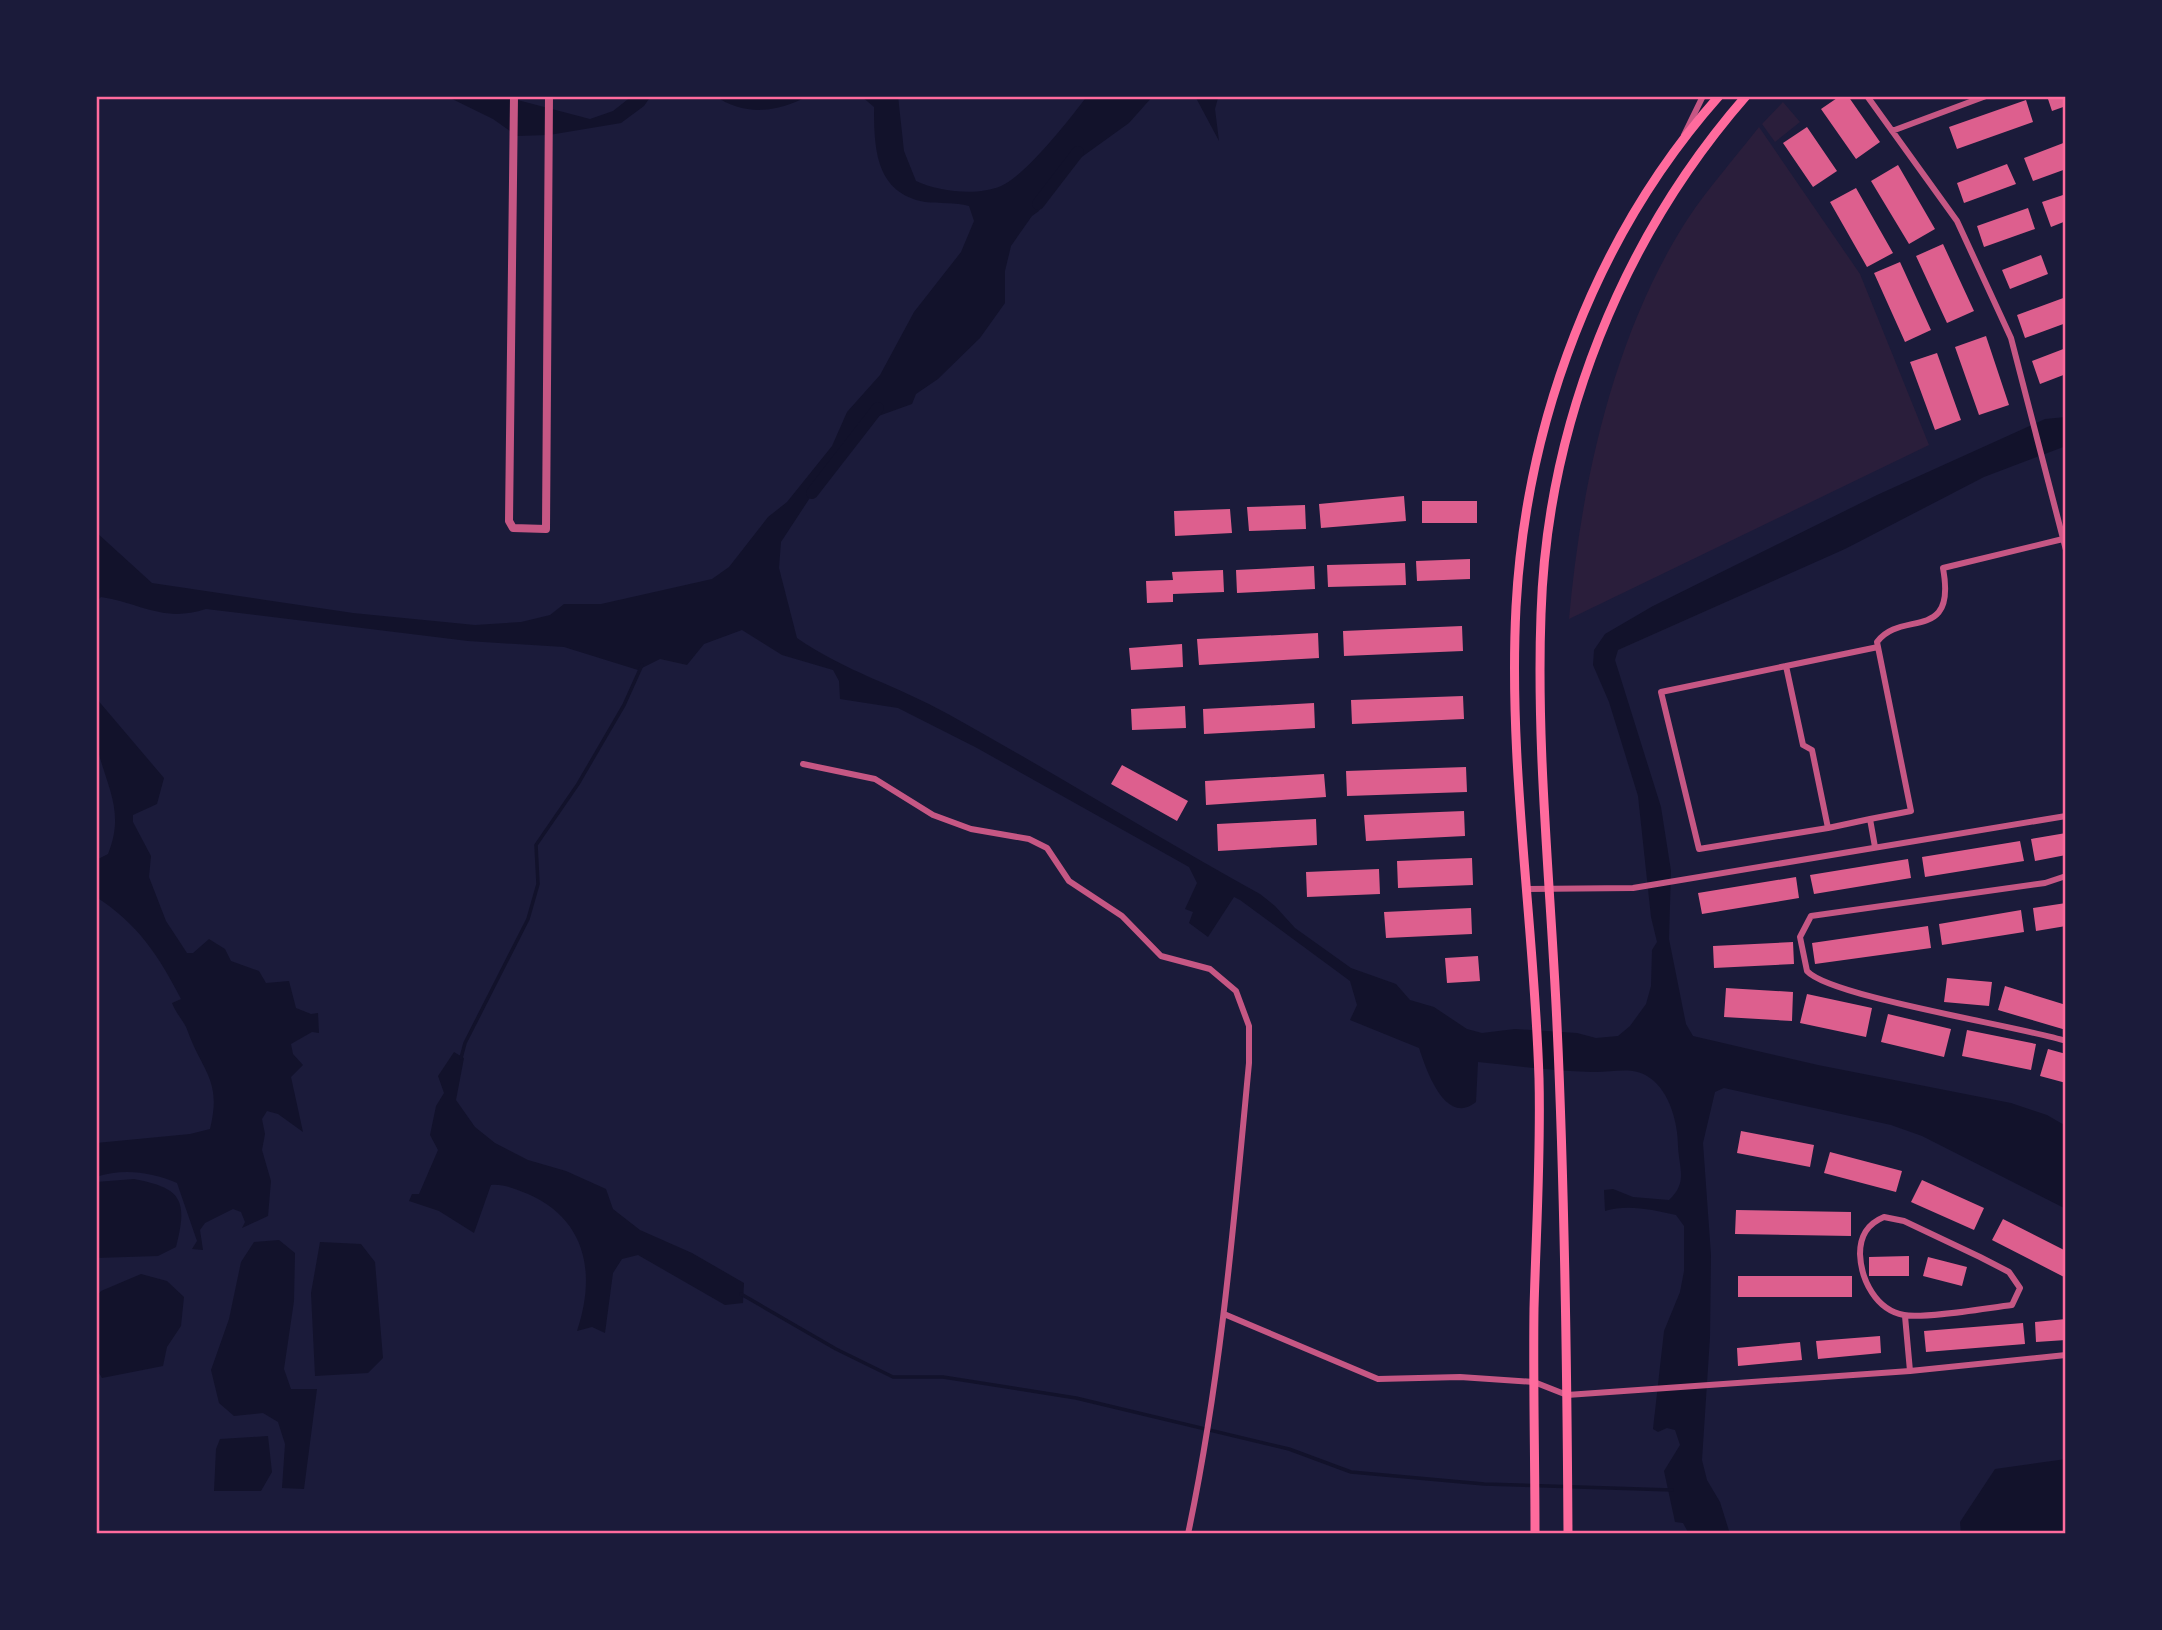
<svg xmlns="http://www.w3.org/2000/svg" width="2162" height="1630" viewBox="0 0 2162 1630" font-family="'Noto Sans',sans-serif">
	<rect width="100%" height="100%" fill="#1b1b3a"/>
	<path fill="#2a1e3b" d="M1783 102 1800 122 1775 142 1762 124Z
		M1759 127 1860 274 1929 445 1569 619C1581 485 1613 335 1687 220 1708 188 1735 158 1759 127Z"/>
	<path fill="#12122b" d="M446 96H502L590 119 613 111 632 96H651L644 106 621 123 549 135 517 136 493 119Z
		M715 96H808C777 113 744 116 715 96Z
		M861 96H898L904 151 916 181C939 192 978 196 1001 186 1025 176 1071 118 1087 96H1153L1129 123 1079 159 1062 166 1050 182 1039 211 1032 216 1011 246 1005 271V303L980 338 938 379 916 394 912 404 859 423 781 542 779 568 797 638C844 671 898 686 948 714 1053 772 1155 836 1260 894L1275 906 1295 928 1351 968 1396 984 1410 1000 1434 1007 1467 1029 1482 1033 1515 1029 1577 1033 1596 1038 1618 1036 1630 1026 1646 1004 1651 986 1652 950 1657 942 1651 917 1638 796 1609 702 1593 665 1594 650 1605 634 1653 606 1877 495 2045 419 2066 417V446L1984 477 1845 549 1618 650 1615 660 1661 807 1671 871 1669 939 1686 1024 1693 1036 1818 1065 2011 1103 2047 1115 2066 1126V1209L1922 1136 1891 1125 1724 1088 1715 1092 1703 1143 1711 1255 1710 1337 1702 1460 1707 1480 1720 1502 1730 1534H1689L1683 1523 1675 1522 1664 1471 1680 1445 1675 1430 1667 1428 1658 1432 1653 1429 1664 1331 1680 1292 1684 1271V1226L1676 1215C1653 1210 1628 1204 1605 1211L1604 1190 1613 1189 1633 1197 1669 1200C1688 1182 1679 1169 1678 1146 1678 1124 1670 1092 1650 1078 1633 1065 1611 1073 1592 1072 1554 1071 1516 1066 1478 1062L1476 1102C1445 1127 1426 1069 1419 1048L1350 1020 1357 1005 1350 981 1240 900 1234 897 1208 937 1189 923 1193 912 1185 909 1197 883 1189 867 977 748 898 708 840 699 839 681 833 670 782 655 742 630 704 644 687 665 660 659 638 670 564 647 468 641 206 609C163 623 141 603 101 597L96 602V532L152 583 353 613 475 625 521 622 550 615 564 604H601L712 579 729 567 768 517 787 502 832 446 847 412 880 375 914 312 961 252 974 221 969 206C955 202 940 204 925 202 876 193 874 150 874 107Z
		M1195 96 1218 98 1215 109 1219 141Z
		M96 698 164 778 157 804 133 815V822L151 856 149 877 166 921 187 953H193L209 939 225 949 231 961 259 971 266 983 289 981 296 1008 311 1014 318 1013 319 1033 312 1032 291 1044 293 1054 303 1065 291 1077 303 1132 278 1114 267 1111 262 1119 265 1134 262 1150 271 1181 268 1216 242 1228 245 1222 241 1212 233 1209 205 1223 200 1230 203 1250 192 1249 197 1241 177 1183C151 1172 123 1168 96 1177V1143L190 1134 210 1129C222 1080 203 1073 188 1032 185 1022 176 1014 172 1003L181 999C159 956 138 924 96 897V860L108 854C126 810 105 785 96 742 94 729 96 712 96 698Z
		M454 1052 464 1058 456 1100 475 1127 495 1143 528 1160 566 1171 606 1189 613 1209 640 1230 692 1253 744 1283 743 1303 725 1305 638 1255 622 1259 613 1273 605 1333 592 1327 577 1331C596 1274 587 1220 528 1194 515 1189 505 1184 491 1185L474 1233 439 1211 409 1201 412 1194H419L438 1150 430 1135 436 1106 444 1093 438 1076Z
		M134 1179C182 1188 188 1200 176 1247L158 1256 96 1258V1182Z
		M279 1240 295 1253 294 1301 284 1369 291 1389H317L304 1489 282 1488 285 1444 278 1422 263 1413 234 1416 219 1403 211 1370 229 1319 241 1262 254 1242Z
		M320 1242 361 1244 375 1262 383 1358 368 1373 315 1376 311 1293Z
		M141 1274 167 1281 184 1297 181 1326 167 1347 163 1366 102 1378 96 1368V1297L101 1291Z
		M268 1436 272 1472 261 1491H214L216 1449 220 1439Z
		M2066 1459V1534H1961L1960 1522 1995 1469Z"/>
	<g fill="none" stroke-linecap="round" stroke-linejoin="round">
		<path stroke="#12122b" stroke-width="3.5" d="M461 1058 465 1043 528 919 538 884 536 845 578 784 624 705 642 665
			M741 1294 836 1349 893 1377H943L1076 1398 1289 1449 1351 1472 1484 1484 1672 1490"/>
		<path stroke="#12122b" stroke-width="12" d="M1038 204 1078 152
			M812 493 878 408"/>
	</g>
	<path fill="#dd5f8e" d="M1840 96H1848L1880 142 1856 159 1821 109Z
		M2047 96H2066V106L2052 111Z
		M2026 100 2033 122 1957 149 1949 127Z
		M1807 127 1837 171 1813 187 1783 143Z
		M2066 142V169L2033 181 2024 158Z
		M2007 164 2016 184 1964 203 1957 183Z
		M1898 165 1935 229 1909 244 1871 181Z
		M1856 188 1893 253 1867 267 1830 202Z
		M2066 194V221L2051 227 2042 202Z
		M2028 208 2035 229 1984 247 1977 226Z
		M1943 244 1974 311 1947 323 1916 256Z
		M2041 255 2048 274 2010 289 2002 270Z
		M1900 262 1931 330 1905 342 1874 273Z
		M2066 297V323L2025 338 2017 315Z
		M1986 336 2009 405 1979 415 1955 347Z
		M2066 348V374L2040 384 2032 361Z
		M1937 353 1961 420 1935 430 1910 362Z
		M1404 496 1406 521 1321 528 1319 504Z
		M1422 501H1477V523H1422Z
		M1305 505 1306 529 1249 531 1247 507Z
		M1230 509 1232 533 1175 536 1174 511Z
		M1470 559V579L1417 581 1416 561Z
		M1405 563 1406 585 1328 587 1327 565Z
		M1314 566 1315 589 1237 593 1236 570Z
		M1223 570 1224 592 1173 594V602L1147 603 1146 581 1173 580 1172 572Z
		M1462 626 1463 651 1344 656 1343 631Z
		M1318 633 1319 658 1199 665 1197 639Z
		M1182 644 1183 667 1131 670 1129 648Z
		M1463 696 1464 719 1352 724 1351 700Z
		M1314 703 1315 728 1204 734 1203 709Z
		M1185 706 1186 728 1132 730 1131 709Z
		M1122 765 1188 801 1177 821 1111 784Z
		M1466 767 1467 792 1347 796 1346 771Z
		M1324 774 1326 797 1206 805 1205 781Z
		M1464 811 1465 836 1366 841 1364 815Z
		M1316 819 1317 845 1218 851 1217 824Z
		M2066 833V855L2035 861 2031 839Z
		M2020 841 2024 861 1925 877 1922 857Z
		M1472 858 1473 885 1398 888 1397 861Z
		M1908 859 1911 878 1814 894 1810 875Z
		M1379 869 1380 894 1307 897 1306 872Z
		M1796 877 1799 898 1702 914 1698 893Z
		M2066 903V926L2036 931 2033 908Z
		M1471 908 1472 934 1386 938 1384 912Z
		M2021 910 2024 932 1942 945 1939 924Z
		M1928 926 1931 948 1815 964 1812 943Z
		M1793 942 1794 964 1714 968 1713 946Z
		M1478 956 1480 981 1447 983 1445 958Z
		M1947 978 1992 982 1989 1006 1944 1002Z
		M2005 986 2066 1005V1030L1998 1010Z
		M1726 988 1793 992 1792 1021 1724 1017Z
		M1807 994 1872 1008 1866 1037 1800 1023Z
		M1888 1014 1951 1029 1944 1057 1881 1042Z
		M1967 1030 2036 1044 2031 1070 1962 1056Z
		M2048 1049 2066 1054V1083L2040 1076Z
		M1741 1131 1814 1145 1810 1167 1737 1153Z
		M1830 1152 1902 1171 1896 1192 1824 1173Z
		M1922 1180 1984 1208 1974 1230 1911 1202Z
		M1736 1210 1851 1212V1236L1735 1234Z
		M2003 1219 2066 1251 2064 1277 1992 1240Z
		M1909 1256V1276H1869V1257Z
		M1928 1257 1967 1267 1962 1286 1923 1276Z
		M1738 1276H1852V1297H1738Z
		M2066 1319V1340L2036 1342 2035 1322Z
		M2023 1323 2025 1344 1926 1352 1924 1331Z
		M1880 1336 1881 1353 1818 1359 1816 1341Z
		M1800 1342 1802 1360 1738 1366 1737 1348Z"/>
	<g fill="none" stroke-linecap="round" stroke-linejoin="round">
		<path stroke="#c65784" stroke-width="6" d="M1867 96 1957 221 2011 338 2066 550
			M1892 131 1986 96
			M1684 135 1703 96
			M1786 666 1661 692 1699 849 1828 828
			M803 764 875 779 933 815 971 829 1029 839 1047 848 1069 881 1122 916 1161 956 1210 969 1236 991 1249 1026V1063C1234 1221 1221 1378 1188 1534
			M1870 819 1828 828 1812 750 1803 745 1786 666 1878 647
			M1875 847 1870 819 1911 811 1877 642C1901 609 1957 644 1943 568L2063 539
			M2066 876 2045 883 1811 916 1800 937 1807 971C1830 997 2019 1026 2066 1041
			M1527 889 1633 888 2066 816
			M1884 1217 1904 1221 1980 1257 2009 1272 2020 1288 2012 1305C1987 1308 1924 1319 1904 1315 1876 1310 1861 1280 1860 1254 1860 1236 1867 1224 1884 1217Z
			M1224 1314 1378 1379 1460 1377 1534 1382 1567 1395 1910 1371 2066 1355
			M1905 1316 1910 1371"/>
		<path stroke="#c65784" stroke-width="8" d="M514 96 509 521 513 528 546 529 549 96"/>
		<path stroke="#ff6b9d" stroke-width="9" d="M1535 1534C1535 1459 1533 1384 1534 1309 1536 1232 1541 1155 1539 1078 1534 921 1508 764 1516 607 1526 422 1595 236 1719 96
			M1568 1534C1567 1364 1565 1195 1557 1025 1551 889 1536 751 1541 614 1547 425 1622 238 1746 96"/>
	</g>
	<rect width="2162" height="1630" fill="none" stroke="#1b1b3a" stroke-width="196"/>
	<rect x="98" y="98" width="1966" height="1434" fill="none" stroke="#ff6b9d" stroke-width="2.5"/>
</svg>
